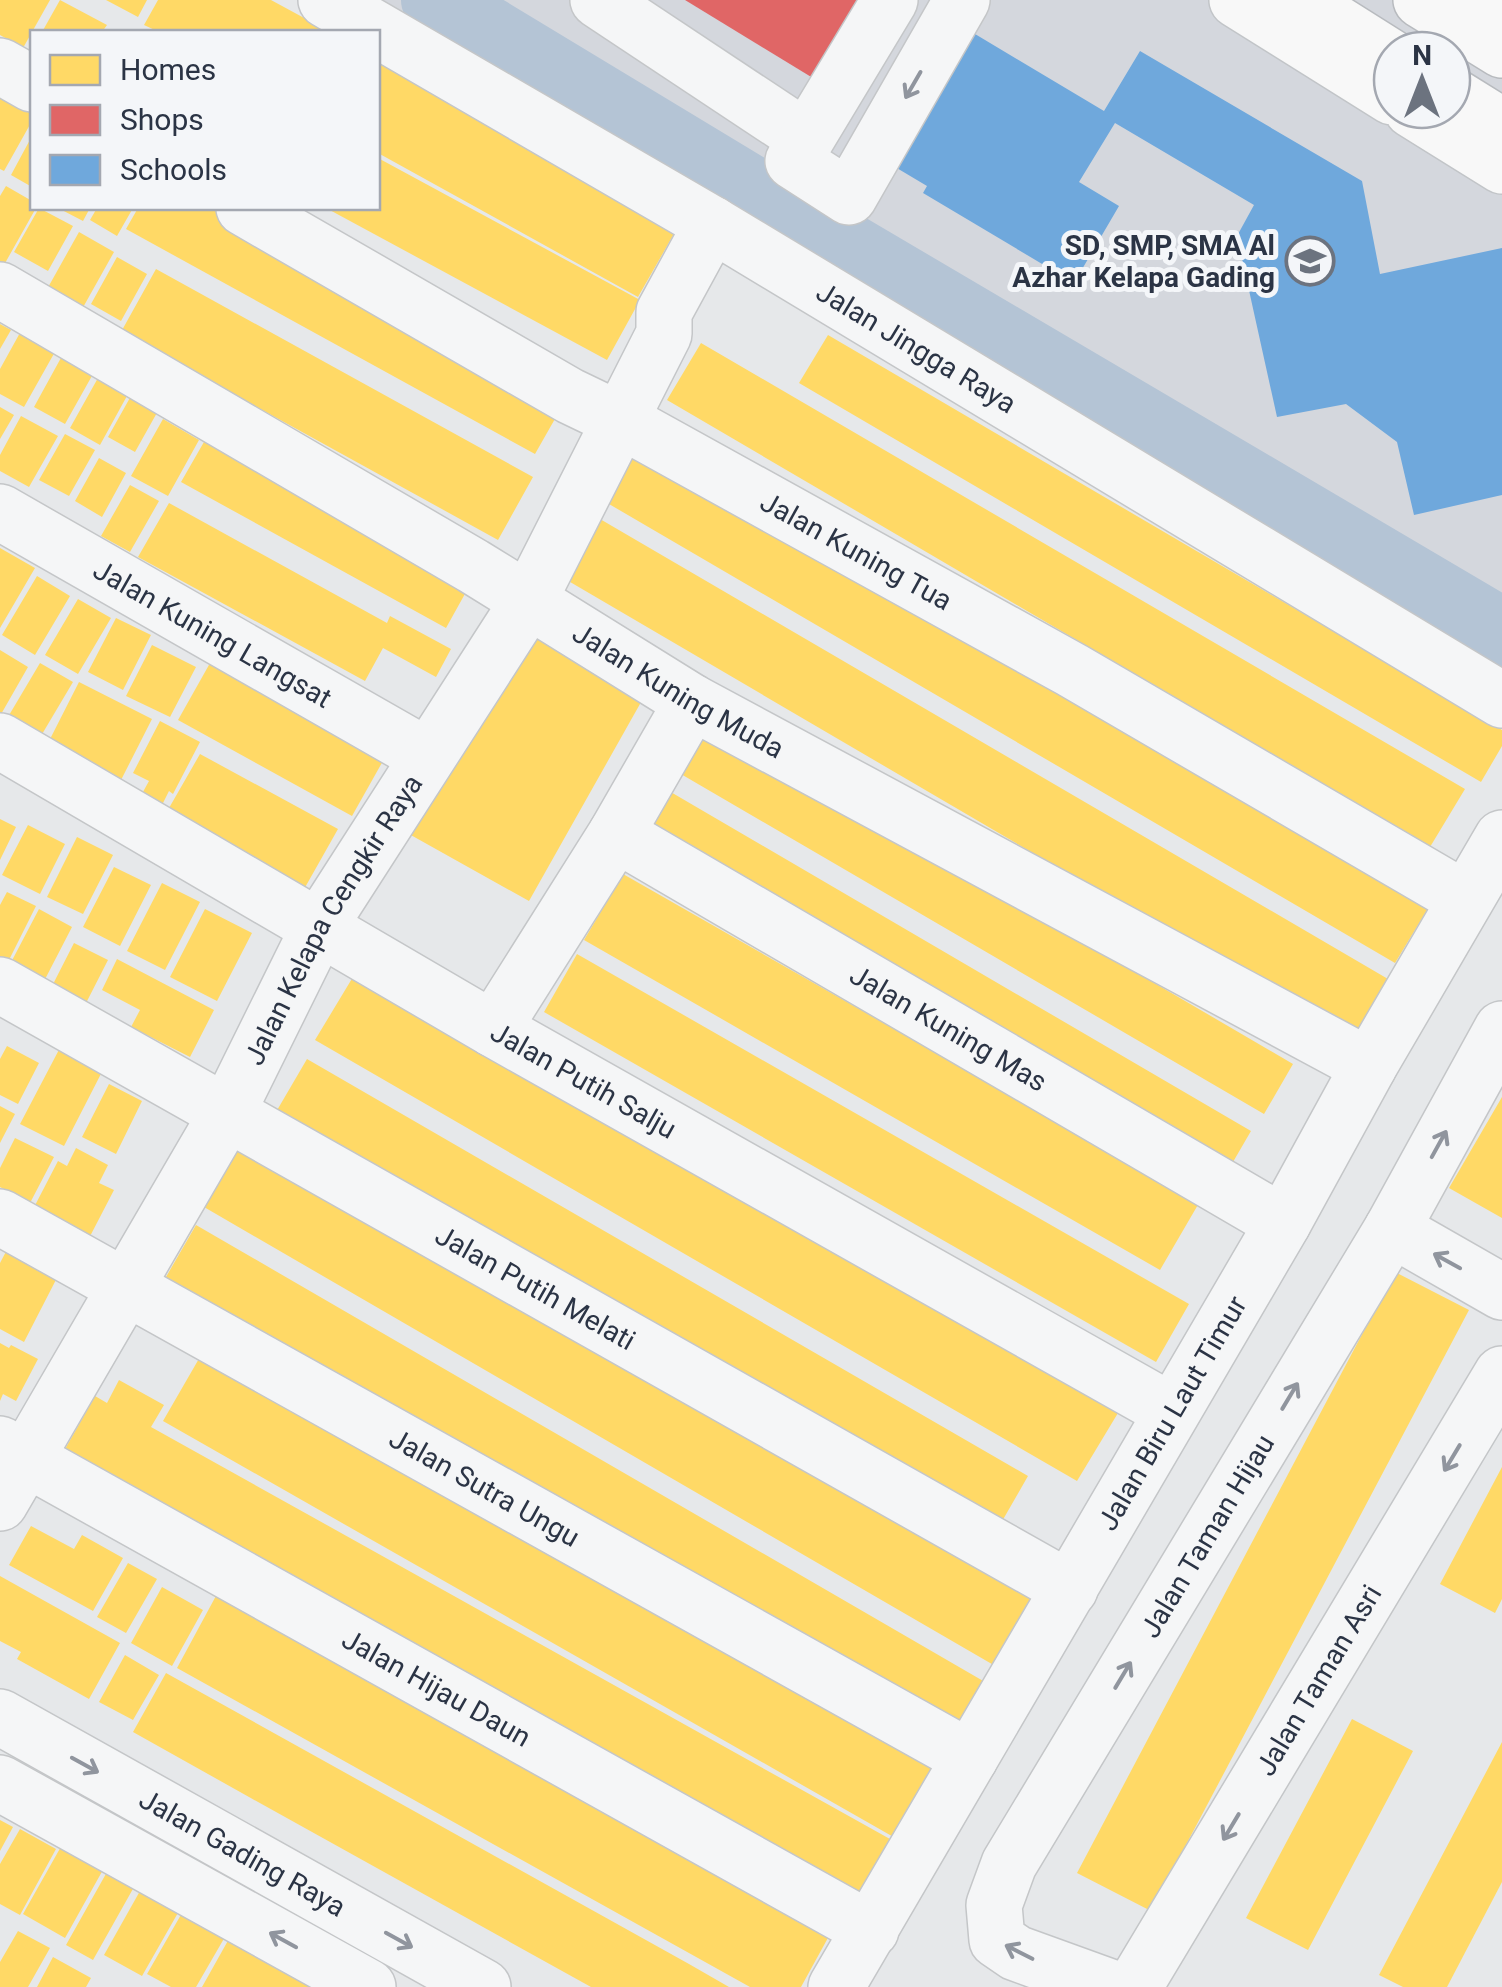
<svg xmlns="http://www.w3.org/2000/svg" width="1502" height="1987" viewBox="0 0 1502 1987" font-family="Roboto,sans-serif">
	<rect width="100%" height="100%" fill="#e6e8ea"/>
	<path fill="#d4d7dd" fill-rule="evenodd" d="M312 0H1502V689ZM1392 50H1452V110H1392Z"/>
	<path fill="#ffd966" d="M0 0H50L23 48 0 35Z
		M60 0 107 25 102 32H42Z
		M106 0H147L138 17Z
		M158 0H271L330 32H159L144 25Z
		M378 59 679 225 638 297 378 153Z
		M0 94 32 110V121L4 171 0 169Z
		M32 136V187L11 175Z
		M378 158 640 300 607 360 326 208H378Z
		M6 186 32 201V208H36L4 265 0 263V196Z
		M39 208 73 226 48 271 14 252Z
		M58 208H90L83 221Z
		M97 208H133L117 236 90 220Z
		M138 208H210L564 403 535 454 126 229Z
		M79 232 114 252 81 311 46 291Z
		M117 257 147 274 121 321 91 304Z
		M156 269 533 477 498 540 121 332Z
		M0 324 11 330 0 349Z
		M21 331 56 350 24 407 0 394V369Z
		M828 335 1502 730V746L1481 782 799 383Z
		M701 343 1465 789 1430 847 667 400Z
		M62 356 93 374 65 424 34 407Z
		M103 369 133 385 100 445 70 428Z
		M136 387 163 402 135 452 108 437Z
		M0 407 14 415 0 439Z
		M21 416 58 436 29 487 0 471V455Z
		M163 419 199 440 168 496 131 476Z
		M212 428 476 574 446 628 181 482Z
		M637 430 1435 897 1395 963 597 497Z
		M65 434 95 450 69 496 39 480Z
		M99 458 126 473 102 517 75 501Z
		M130 485 159 501 130 552 101 536Z
		M169 503 387 623 390 616 451 649 436 677 383 648 365 681 138 557Z
		M600 519 1388 979 1352 1040 565 579Z
		M0 548 35 568 0 628Z
		M37 576 70 596 35 655 2 635Z
		M78 599 111 618 78 674 45 655Z
		M116 618 151 635 123 690 88 672Z
		M528 621 649 688 529 901 409 834Z
		M152 645 196 667 170 717 126 696Z
		M0 650 28 667 0 716Z
		M214 656 388 752 352 816 178 720Z
		M40 663 73 682 35 746 2 727Z
		M79 682 152 719 120 782 47 745Z
		M704 720 1293 1064 1264 1114 674 770Z
		M160 721 200 742 173 794 169 791 154 821 133 810 149 781 133 773Z
		M200 754 338 829 303 891 165 815Z
		M669 791 1251 1131 1226 1174 644 833Z
		M0 819 16 827 0 860Z
		M28 825 65 844 40 894 2 875Z
		M77 837 113 855 83 914 47 897Z
		M114 867 151 885 120 946 83 927Z
		M623 874 1199 1203 1160 1270 584 940Z
		M162 883 200 902 165 970 127 951Z
		M7 892 36 906 9 960 0 956V905Z
		M39 909 72 927 41 987 7 970Z
		M205 909 252 933 217 1001 170 977Z
		M74 943 108 960 84 1007 50 990Z
		M577 954 1189 1304 1156 1362 544 1012Z
		M117 959 214 1010 190 1057 131 1027 140 1010 102 990Z
		M359 967 1121 1408 1077 1481 315 1040Z
		M62 1044 105 1066 64 1146 20 1124Z
		M7 1046 39 1063 18 1104 0 1095V1059Z
		M307 1059 1028 1476 997 1530 276 1112Z
		M109 1084 142 1101 116 1154 82 1137Z
		M1502 1097V1218L1449 1188Z
		M0 1106 15 1114 0 1143Z
		M15 1138 54 1157 30 1203 0 1187V1168Z
		M245 1138 1038 1598 997 1667 204 1207Z
		M76 1148 108 1165 99 1183 114 1190 86 1244 30 1215 58 1161 67 1166Z
		M196 1225 997 1689 967 1741 166 1277Z
		M9 1246 60 1272 24 1342 0 1329V1263Z
		M1395 1272 1469 1310 1151 1911 1077 1873Z
		M0 1343 9 1348 11 1345 38 1359 16 1401 3 1394 0 1401Z
		M204 1350 937 1769 897 1839 163 1421Z
		M119 1380 164 1405 151 1427 890 1839 855 1901 60 1458 95 1396 107 1403Z
		M1502 1467V1599L1495 1613 1440 1584Z
		M31 1526 74 1549 82 1535 123 1558 93 1611 9 1565Z
		M128 1563 157 1579 126 1633 97 1617Z
		M0 1576 120 1643 89 1699 17 1659 21 1652 0 1641Z
		M162 1587 203 1610 172 1666 131 1643Z
		M217 1594 829 1936 801 1987H750L177 1668Z
		M125 1655 159 1675 133 1720 99 1702Z
		M166 1673 689 1964 729 1987H591L249 1797 133 1732Z
		M1352 1719 1413 1751 1308 1950 1246 1918Z
		M1502 1742V1882L1447 1987H1403L1379 1975Z
		M0 1820 13 1827 0 1851Z
		M20 1829 56 1849 20 1915 0 1904V1864Z
		M67 1836 109 1859 65 1938 23 1914Z
		M107 1872 134 1887 93 1960 66 1945Z
		M149 1875 187 1897 142 1976 104 1955Z
		M190 1899 233 1923 196 1987H171L147 1974Z
		M239 1921 357 1987H202Z
		M18 1931 50 1948 28 1987H0V1962Z
		M53 1957 91 1978 86 1987H37Z"/>
	<path fill="#e06666" d="M685 0H880L826 86Z"/>
	<path fill="#6fa8dc" d="M965 28 1104 111 1140 51 1362 181 1380 274 1502 248V495L1414 515 1397 442 1346 404 1277 417 1237 236 1254 205 1115 123 1079 182 1119 206 1074 283 923 193 927 186 885 161Z"/>
	<g fill="none" stroke-linecap="round" stroke-linejoin="round">
		<path stroke="#b4c4d5" stroke-width="70" d="M436 0 780 208 1502 633"/>
		<g stroke="#c4c6c8" stroke-width="58">
			<g id="minor">
				<path id="s1" d="M326 0 712 224 1502 700"/>
				<path d="M598 0 806 138"/>
				<path d="M890 0 793 161 849 197 962 0"/>
				<path d="M0 66 32 84"/>
				<path id="s2" d="M244 208 570 396 622 421 1072 670 1465 899"/>
				<path id="s3" d="M0 290 473 566 692 702 1369 1066"/>
				<path id="s4" d="M0 512 427 756"/>
				<path id="s5" d="M0 741 493 1029 1171 1411"/>
				<path id="s6" d="M616 834 1283 1223"/>
				<path id="s7" d="M0 985 1070 1589"/>
				<path d="M493 1029 616 834 692 702"/>
				<path id="s8" d="M0 1217 970 1758"/>
				<path d="M1392 1229 1502 1292"/>
				<path id="s9" d="M0 1444 871 1930"/>
				<path id="s10" d="M0 1503 226 1115 320 925 529 600 664 334V312L712 224"/>
				<path id="s11" d="M0 1717 483 1987"/>
				<path d="M0 1783 368 1987"/>
				<path id="s12" d="M836 1987 1283 1223 1369 1066 1502 838"/>
				<path id="s13" d="M1110 1987 1016 1953 997 1940 994 1905 1009 1864 1392 1229 1502 1029"/>
				<path id="s14" d="M1134 1987 1502 1374"/>
			</g>
		</g>
		<g stroke="#c2c5c8" stroke-width="58">
			<path id="major" d="M1237 0 1392 97
				M1493 0 1502 6
				M1412 110 1502 166"/>
		</g>
		<g stroke="#b8bbbf" stroke-width="58">
			<path id="highway" d="M1300 0 1392 58
				M1421 0 1502 50
				M1452 95 1502 126"/>
		</g>
		<use href="#minor" stroke="#f5f6f7" stroke-width="55"/>
		<use href="#major" stroke="#f8f8f8" stroke-width="55"/>
		<use href="#highway" stroke="#f8f8f8" stroke-width="55"/>
	</g>
	<defs><path id="oneway-shaft" d="M-6 0H5M1.5-3L5.5 0L1.5 3" fill="none" stroke-width="1.6" stroke-linecap="round" stroke-linejoin="round" transform="scale(2.5)"/></defs>
	<g stroke="#90959e">
		<use href="#oneway-shaft" transform="translate(913 85) rotate(120)"/>
		<use href="#oneway-shaft" transform="translate(1439 1144) rotate(-61)"/>
		<use href="#oneway-shaft" transform="translate(1447 1261) rotate(-151)"/>
		<use href="#oneway-shaft" transform="translate(1290 1396) rotate(-59)"/>
		<use href="#oneway-shaft" transform="translate(1452 1458) rotate(121)"/>
		<use href="#oneway-shaft" transform="translate(1123 1675) rotate(-59)"/>
		<use href="#oneway-shaft" transform="translate(85 1765) rotate(29)"/>
		<use href="#oneway-shaft" transform="translate(1231 1827) rotate(121)"/>
		<use href="#oneway-shaft" transform="translate(283 1940) rotate(-151)"/>
		<use href="#oneway-shaft" transform="translate(399 1940) rotate(29)"/>
		<use href="#oneway-shaft" transform="translate(1019 1952) rotate(-153)"/>
	</g>
	<defs>
		<g id="school-ring" transform="scale(2.5)"><circle r="9.5" fill="#f4f6f9" stroke="#6c737f" stroke-width="1.5"/><path d="M0-5L7-2L0 1L-7-2ZM-4 1L0 2.5L4 1V4Q0 6-4 4Z" fill="#6c737f"/></g>
	</defs>
	<g fill-rule="evenodd">
		<use href="#school-ring" x="1310" y="261"/>
	</g>
	<g text-anchor="middle" dominant-baseline="central" stroke-width="10" stroke-linejoin="round" paint-order="stroke">
		<g font-size="28" font-weight="bold" fill="#2b3445" stroke="#f4f6f9" text-anchor="end">
			<text x="1275" y="245">SD, SMP, SMA Al<tspan x="1275" dy="32">Azhar Kelapa Gading</tspan></text>
		</g>
		<g font-size="28" fill="#2b3445" stroke="#f4f6f9">
			<text stroke="none"><textPath href="#s1" startOffset="685">Jalan Jingga Raya</textPath></text>
			<text stroke="none"><textPath href="#s2" startOffset="702">Jalan Kuning Tua</textPath></text>
			<text stroke="none"><textPath href="#s4" startOffset="245">Jalan Kuning Langsat</textPath></text>
			<text stroke="none"><textPath href="#s3" startOffset="788">Jalan Kuning Muda</textPath></text>
			<text stroke="none"><textPath href="#s10" startOffset="672">Jalan Kelapa Cengkir Raya</textPath></text>
			<text stroke="none"><textPath href="#s6" startOffset="385">Jalan Kuning Mas</textPath></text>
			<text stroke="none"><textPath href="#s5" startOffset="675">Jalan Putih Salju</textPath></text>
			<text stroke="none"><textPath href="#s7" startOffset="615">Jalan Putih Melati</textPath></text>
			<text stroke="none"><textPath href="#s12" startOffset="665">Jalan Biru Laut Timur</textPath></text>
			<text stroke="none"><textPath href="#s8" startOffset="555">Jalan Sutra Ungu</textPath></text>
			<text stroke="none"><textPath href="#s13" startOffset="585">Jalan Taman Hijau</textPath></text>
			<text stroke="none"><textPath href="#s14" startOffset="358">Jalan Taman Asri</textPath></text>
			<text stroke="none"><textPath href="#s9" startOffset="500">Jalan Hijau Daun</textPath></text>
			<text stroke="none"><textPath href="#s11" startOffset="278">Jalan Gading Raya</textPath></text>
		</g>
	</g>
	<rect x="30" y="30" width="350" height="180" fill="#f4f6f9" stroke="#a4a8b1" stroke-width="2.5"/>
	<rect x="50" y="55" width="50" height="30" fill="#ffd966" stroke="#a4a8b1" stroke-width="2.5"/>
	<text x="120" y="80" font-size="30" fill="#2b3445">Homes</text>
	<rect x="50" y="105" width="50" height="30" fill="#e06666" stroke="#a4a8b1" stroke-width="2.5"/>
	<text x="120" y="130" font-size="30" fill="#2b3445">Shops</text>
	<rect x="50" y="155" width="50" height="30" fill="#6fa8dc" stroke="#a4a8b1" stroke-width="2.5"/>
	<text x="120" y="180" font-size="30" fill="#2b3445">Schools</text>
	<g transform="translate(1422 80)"><circle r="48" fill="#f4f6f9" stroke="#a4a8b1" stroke-width="2.5"/>
	<path d="M0-8L18 38L0 25L-18 38Z" fill="#6c737f"/>
	<text y="-15" font-size="28" font-weight="bold" text-anchor="middle" fill="#2b3445">N</text>
	</g>
</svg>
